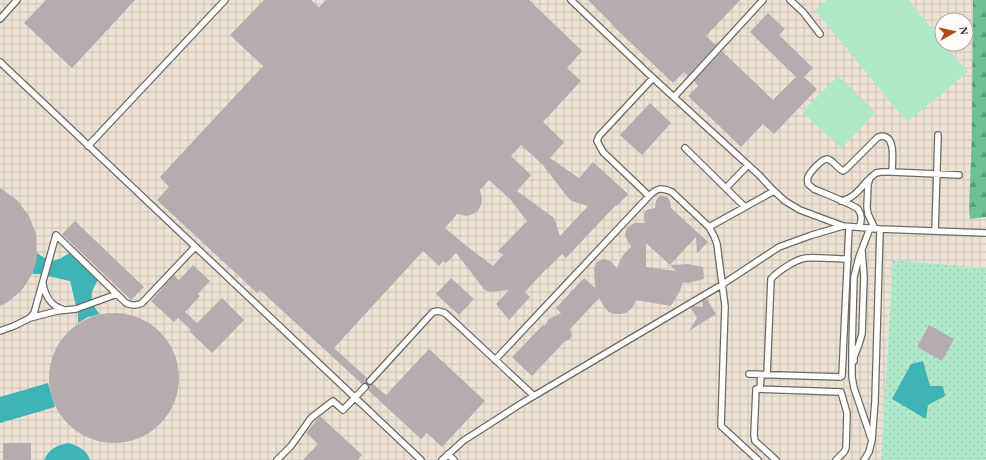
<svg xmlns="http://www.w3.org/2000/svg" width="986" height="460" viewBox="0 0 986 460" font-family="Georgia,serif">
	<defs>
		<pattern id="industrial-grid" width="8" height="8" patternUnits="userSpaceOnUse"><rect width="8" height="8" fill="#ede3d5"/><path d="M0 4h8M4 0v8" fill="none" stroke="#ccc3b7"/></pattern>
		<pattern id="grass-dots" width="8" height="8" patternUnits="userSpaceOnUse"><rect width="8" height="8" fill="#b0e9ca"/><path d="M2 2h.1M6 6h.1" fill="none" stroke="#98c8ae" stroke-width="1.8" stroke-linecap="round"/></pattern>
		<pattern id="forest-firs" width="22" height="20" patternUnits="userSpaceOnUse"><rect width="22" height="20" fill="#6cc096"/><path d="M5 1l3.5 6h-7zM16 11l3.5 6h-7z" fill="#599c7a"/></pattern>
	</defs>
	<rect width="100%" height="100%" fill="#f3ede6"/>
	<path fill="url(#industrial-grid)" fill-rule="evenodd" d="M0 0H986V268L893 260 881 460H0ZM942 20H966V44H942Z"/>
	<path fill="url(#grass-dots)" d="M893 260 986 268V460H881Z"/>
	<path fill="url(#forest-firs)" d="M973 0H986V217L970 219 969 209 972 134Z"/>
	<path fill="#b0e9ca" d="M827 0H908L942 41V44H944L968 72 907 122 815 10Z
		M838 76 875 112 842 148 802 112Z"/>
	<path fill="#3eb4b6" d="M37 253C51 263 55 263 69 253L98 280C89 294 89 302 100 314L88 317 78 323V314L70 281 39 274H32L36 261Z
		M923 361 930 386H943L945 396 928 405 926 419 892 399 911 364Z
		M48 383 55 407 0 423V397Z
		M69 443C78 446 87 450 90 460H44C49 449 57 445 69 443Z"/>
	<path fill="#b5acaf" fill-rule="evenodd" d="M46 0H135L72 68 24 23Z
		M264 0H311L319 7 326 0H529L582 51 567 68 581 81 543 122 564 142 550 158 579 178 593 162 628 194 617 206 616 205 566 258 562 254 547 269H546L525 292 530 297 509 320 496 304 509 290 491 292 487 291 484 289 456 253 446 263 443 261 439 266 423 251 334 348 367 378 366 380V383L362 384 260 290 257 293 157 200 169 187 160 177 263 66 230 35ZM521 145 542 164 569 199 572 201 588 206 560 236 555 220 553 217 517 191 531 175 511 156ZM489 180 510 199 527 221 498 251 503 255 493 266 464 244 445 228 457 214 467 216 473 214 478 211 481 205 482 199 480 190Z
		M588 0H740L706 36 716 45 688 76 684 72 673 83 612 25H613Z
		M768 13 785 29 779 35 813 68 804 77 817 89 774 134 763 124 741 147 688 96 698 86 694 81 722 51 773 100 796 77 750 32Z
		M650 103 671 123 642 155 620 135Z
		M0 188 17 200 29 216 36 234 37 253 36 261 32 274 22 290 8 302 0 306Z
		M661 196H663L667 197 670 201 671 208 708 242 697 253 696 237 670 265 688 264 703 267 704 279 688 283 683 282 680 291 671 306 636 300 634 305 631 309 626 313 620 314H615L609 312 605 308 599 298 570 329 572 335 570 339 564 342 532 376 512 357 543 325 545 326 549 319 561 313 556 308 584 278 595 288 594 268 597 262 603 259 607 260 610 261 617 268 623 255 631 247 626 238 625 235 626 231 628 227 634 223H645L644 216 645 211 649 209 655 208 656 201 658 197ZM646 243 670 265 676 271 646 267Z
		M75 221 144 287 131 300 62 234Z
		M193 265 210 281 198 294 200 296 185 312 197 323 222 298 244 320 212 353 189 331 191 330 178 318 174 322 151 301 174 275 179 280Z
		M451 278 474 299 459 315 436 294Z
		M707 299 716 314 689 331 697 318 691 308 694 306 703 307 702 301Z
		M49 378a65 65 0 1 1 130 0a65 65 0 1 1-130 0Z
		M929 325 954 339 942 361 917 347Z
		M429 349 485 401 442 447 427 433 421 439 368 390 369 388V385L373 384 386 395Z
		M320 416 362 455 358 460H303L318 444 306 433Z
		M3 443H31V460H3Z"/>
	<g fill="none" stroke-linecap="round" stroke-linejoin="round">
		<g stroke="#6e6963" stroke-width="8">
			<path id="lane" d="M571 0 653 78 759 175 772 189 785 201 800 210 843 226 880 229 986 233
				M790 0 803 12 820 34
				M0 19 17 0
				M0 62 421 460
				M674 97 763 0
				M88 146 225 0
				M685 148 745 207
				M726 188 748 165
				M649 196 603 152 597 141 599 136 653 78
				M841 201C853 199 860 189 868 180
				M709 227 774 191
				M859 227C862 222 862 215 858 209 854 205 821 192 814 189L808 184C808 181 807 180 808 177 810 172 822 159 827 159 832 159 838 169 843 171L846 169 878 137C897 131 892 162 892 172
				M870 228 859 257 854 277 852 347V377L854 388 871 438
				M875 229 868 214 867 207 868 184 870 178 876 173 881 172H892L959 175
				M935 231 938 135
				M43 284C45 295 51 306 62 309
				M30 318 57 311 76 309 117 294
				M0 331 14 326 30 318 34 313 56 235 126 303C132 306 136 306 142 303L195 247
				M495 360 649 196C657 188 661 187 672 192L709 227 714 236 717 244 725 306 721 426 758 460
				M854 361V357L859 344 862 334 864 277 862 251
				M749 374 840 377 842 376 849 227
				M767 375 771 279C778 271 796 259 806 258 818 257 835 259 848 259
				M370 381 433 312 438 311 445 313 534 396
				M760 389 761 375
				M448 454 454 460
				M277 460 291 446 311 418 333 401 343 410 365 387
				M442 460 463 441 522 403 723 284 779 247 812 235 843 226
				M776 460 755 441 754 435 756 389 841 392 847 413 846 448 844 452 836 460
				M864 460 869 452 872 440 875 401 880 229"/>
		</g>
		<use href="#lane" stroke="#fff" stroke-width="5.5"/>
	</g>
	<g transform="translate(954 32) rotate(82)"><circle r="19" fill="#fefbf6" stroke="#aba8a4"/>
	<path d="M0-3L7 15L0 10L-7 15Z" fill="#ae4a17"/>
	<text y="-6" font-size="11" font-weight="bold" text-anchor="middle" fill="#2e2b29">N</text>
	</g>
</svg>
